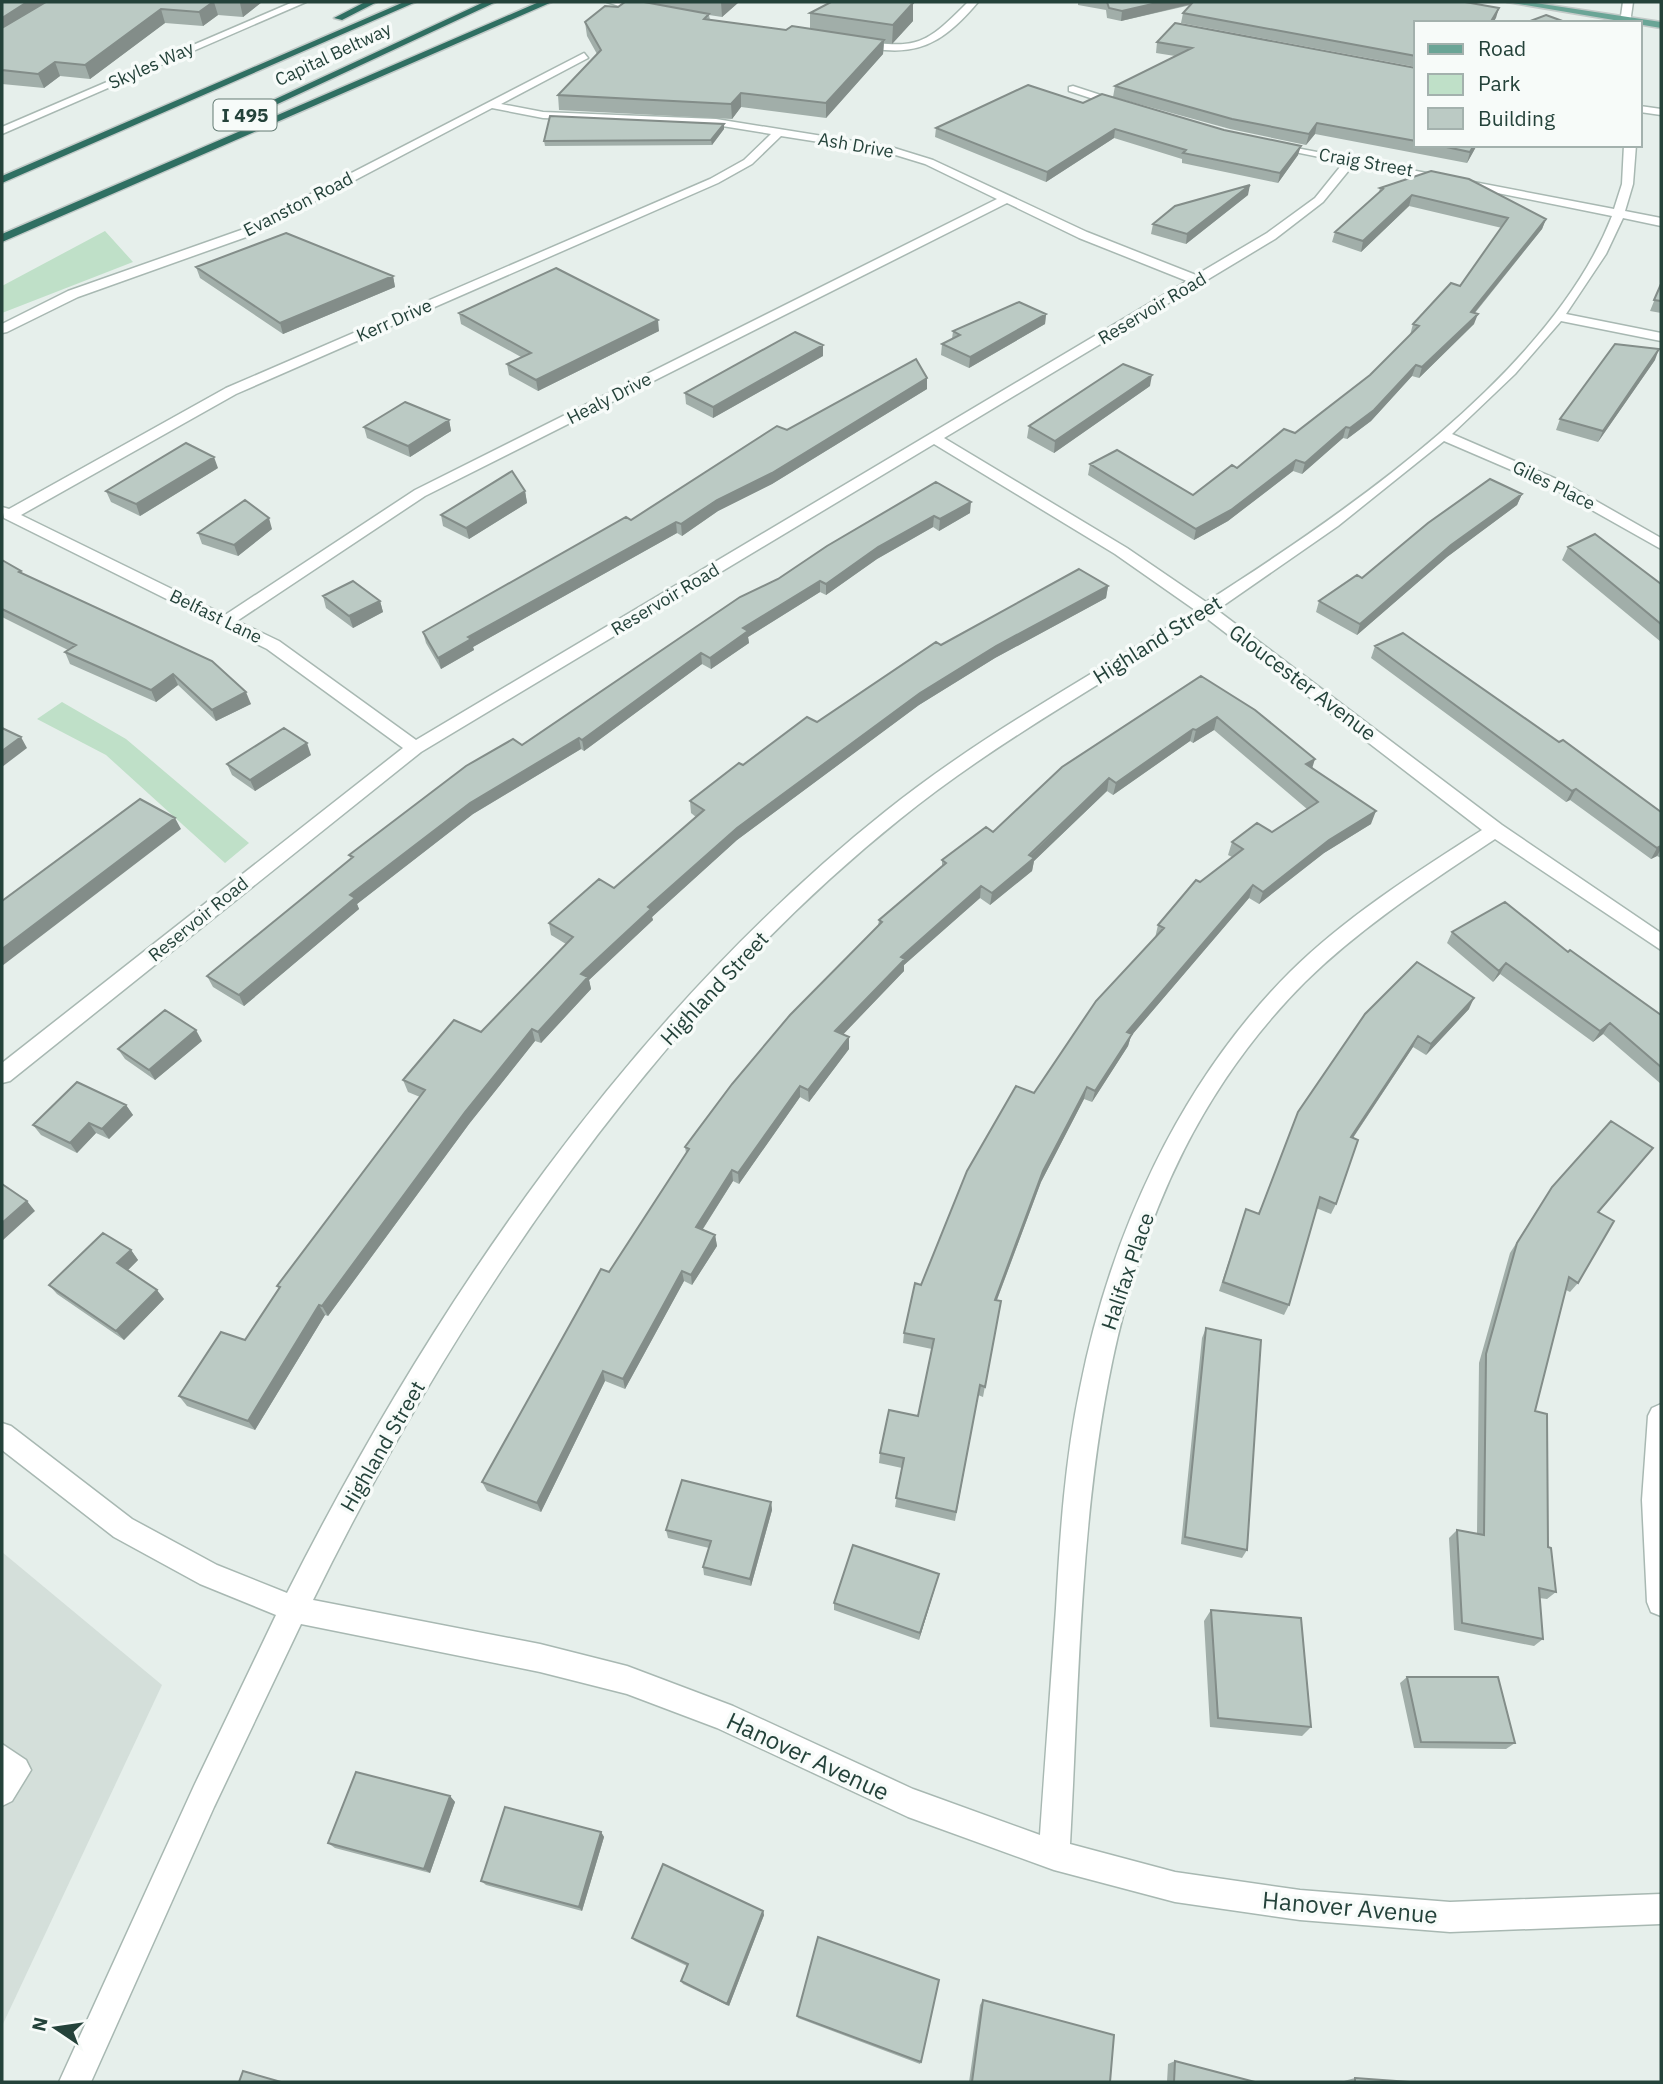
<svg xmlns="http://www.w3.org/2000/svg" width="1663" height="2084" viewBox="0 0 1663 2084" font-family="'IBM Plex Sans',sans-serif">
	<rect width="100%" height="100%" fill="#e6efeb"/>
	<path fill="#d4dfda" d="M2 1552 162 1685 2 2026Z"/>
	<path fill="#bfe0c8" d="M105 231 133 262 2 313V286Z
		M62 702 126 739 249 843 225 863 106 755 37 719Z"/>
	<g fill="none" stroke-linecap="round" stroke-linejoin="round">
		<g stroke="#a8b8b2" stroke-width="3">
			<path id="minor" d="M293 2H306L2 134V127Z
				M607 2H621L651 12 646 15Z
				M968 2H978C952 33 927 54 885 50 875 49 861 49 853 44L858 41C919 49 925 45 968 2Z
				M1623 2H1633L1630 23H1620Z
				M584 53 588 58 501 104 543 112 716 119 891 147 933 160 1087 232 1196 275 1267 233 1315 198 1344 162 1270 147V143L1614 209 1622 184 1624 145H1636L1633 184 1625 211 1661 218V226L1623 218 1606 254 1566 314 1661 333V341L1561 321 1515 374 1452 434 1561 481 1661 538V549L1551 487 1444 441 1338 526 1217 610 1502 825 1661 933V950L1495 839C1429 883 1362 926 1305 982 1074 1214 1087 1542 1070 1844L1175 1872 1300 1890 1450 1902 1661 1894V1924L1450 1932 1300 1920 1175 1902 1054 1870 908 1817 717 1728 627 1694 540 1672 301 1624 214 1807 91 2082H59L194 1786 276 1615 200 1584 114 1537 2 1450V1423L11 1426 132 1519 217 1565 287 1593C433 1304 631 1014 886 811 982 734 1091 676 1195 610L1115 554 934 444 421 752 10 1081 2 1083V1063L403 748 267 649 4 518 2 507 9 509 226 388 710 179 744 160 771 134 716 125 543 118 492 108 249 236 78 297 7 332 2 333V324L68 291 241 230ZM781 136 889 153 925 164 997 199 415 490 225 615 21 515 236 394 718 183 752 164ZM1354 164 1612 216C1551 373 1344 514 1206 602L1127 548 944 438 1275 239 1323 202ZM1007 203 1079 238 1187 281 416 740 279 641 237 621 425 496ZM1205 617 1482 830C1415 873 1347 916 1290 972 1179 1083 1110 1236 1080 1388 1065 1460 1060 1534 1056 1608 1051 1684 1045 1759 1040 1835L913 1789 733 1706 627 1666 540 1644 313 1600C453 1315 651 1019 900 819 995 742 1103 684 1205 617Z
				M1073 86 1128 104 1129 106 1124 109 1069 91V87Z
				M1640 106 1661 109V115L1640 112Z
				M1661 1404V1616L1651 1612 1647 1602 1642 1500 1648 1416 1652 1408Z
				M2 1744 26 1760 31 1770 12 1801 2 1806Z"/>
		</g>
		<g stroke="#c2cac8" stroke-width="3">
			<path id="major" d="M1507 2H1529L1661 22V28Z"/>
		</g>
		<g stroke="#c2cac8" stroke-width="3">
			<path id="highway" d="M365 2H377L342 20 334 18Z
				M404 2H416L2 183V176Z
				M484 2H496L224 129 215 127Z
				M539 2H552L2 242V234Z"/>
		</g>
		<use href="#minor" fill="#fff" fill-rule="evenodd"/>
		<use href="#major" fill="#6aa596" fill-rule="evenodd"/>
		<use href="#highway" fill="#2f6f62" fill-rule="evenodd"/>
	</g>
	<path fill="#a1aea9" d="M2 2H262L243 17 218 15 203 26 165 23 90 79 60 76 44 88 2 84Z
		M625 2H739L722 17 709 15 710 20 786 30 810 29V13L913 3V21L892 44 884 43 883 54 826 118 741 107 732 119 559 110 558 95 597 54 587 36 585 22 618 7Z
		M1078 2H1465L1496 18 1416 23V67L1181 23 1183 13 1191 5 1121 21 1107 18 1106 10 1078 5Z
		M1157 42 1416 68V145H1477L1467 163 1315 134 1306 145 1230 129 1113 97 1115 86 1175 56 1156 53Z
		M1083 103 1298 155 1278 183 1182 163V159L1114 138 1046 182 935 137 936 128Z
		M724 124V129L712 145 545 146 544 141Z
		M1380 188 1546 219 1542 229 1475 313 1474 324 1419 378 1412 376 1371 421 1347 439 1343 438 1302 474 1293 471 1228 521 1194 540 1088 475 1090 464 1193 495 1295 433 1370 375 1410 335 1413 324 1460 286 1502 228 1409 206 1361 252 1332 242 1335 232 1379 192Z
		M1248 195 1186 244 1151 234 1153 224Z
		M196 267 393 276 395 287 283 334 200 278Z
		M1661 284V313L1650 311Z
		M459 313 659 331 538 391 509 375 507 364 521 357 461 324Z
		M1046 314 1045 324 969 368 941 355 942 344 952 339 953 331Z
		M823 356 713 418 686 404 685 393Z
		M1655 360 1598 442 1556 430 1560 419Z
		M927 378V389L772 484 718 511 682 536 677 533 473 647 474 650 441 669 426 643 423 632 631 520 787 430Z
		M1150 386 1054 453 1027 438 1029 426Z
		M449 420 451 431 410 457 367 438 364 427Z
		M218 468 140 516 111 502 106 491Z
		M936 482 970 513 939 531 933 527 877 559 826 595 820 592 748 637 749 643 711 669 702 664 584 751 581 749 473 814 357 904 359 909 244 1006 213 987 207 976 351 859 349 855 522 745 778 579Z
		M525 491 527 503 469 539 443 526 441 515Z
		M1522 494 1517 505 1447 557 1357 635 1316 612 1319 601Z
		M272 529 238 556 202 544 198 533Z
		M1568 547 1661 584V642L1562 560Z
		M2 560 23 574 251 704 216 721 178 685 156 702 70 664 65 652 68 650 2 617Z
		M1108 586 1106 598 995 658 919 705 737 840 652 917 653 920 589 980 591 989 541 1043 535 1041 469 1124 328 1316 325 1315 255 1430 187 1406 179 1396 245 1340 279 1289 277 1286 420 1097 408 1092 403 1080 481 1032 566 944 551 935 549 923 614 888 696 817 691 813 690 801 743 765 817 722 941 645Z
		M323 596 380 601 383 612 353 628 326 608Z
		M1375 646 1559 742 1661 812V858L1657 856 1651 859 1570 800 1566 802 1371 658Z
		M1201 676 1313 768 1371 824 1324 853 1259 904 1249 898 1131 1036 1128 1046 1092 1102 1084 1099 1041 1182 997 1300 1001 1301 983 1397 978 1395 955 1521 895 1507 902 1468 879 1463 880 1453 918 1416 932 1349 903 1343 904 1333 921 1285 1034 1093 1155 938 1158 925 1200 882 1232 857 1228 855 1232 842 1272 832 1307 809 1214 730 1193 743 1190 741 1113 795 1107 791 1034 861 1032 871 990 905 980 898 904 965V971L843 1034 849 1037V1049L809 1102 800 1097 739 1184 733 1181 703 1229 715 1235 717 1246 692 1285 684 1281 625 1389 605 1381 541 1512 487 1491 482 1482 609 1272 686 1153 685 1147 878 926 879 920 942 866V860L993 832Z
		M311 755 255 791 232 775 227 764Z
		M1452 932 1568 952 1661 1015V1084L1603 1034 1593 1042 1500 974 1493 982 1447 943Z
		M1469 1009 1426 1055 1413 1047 1353 1138 1336 1204 1331 1214 1316 1208 1289 1305 1284 1315 1219 1291 1246 1209 1258 1213 1365 1014Z
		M202 1041 155 1080 125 1059 118 1049Z
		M126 1105 133 1115 109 1139 96 1133 77 1153 41 1135 33 1125Z
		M1653 1148 1599 1212 1578 1283 1570 1292 1566 1290 1535 1411 1548 1547 1556 1592 1547 1599 1539 1598 1543 1639 1534 1646 1454 1630 1449 1538 1457 1530 1477 1534 1479 1363 1510 1253 1552 1187Z
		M131 1250 138 1260 128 1270 164 1299 124 1340 57 1294 49 1285Z
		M1206 1328 1247 1550 1242 1558 1181 1544 1202 1338Z
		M771 1502 772 1510 751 1586 704 1575 703 1567 709 1548 668 1538 666 1530Z
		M939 1574 937 1581 919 1640 834 1610V1603Z
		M1211 1610 1311 1727 1302 1736 1210 1727 1204 1621Z
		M1407 1677 1515 1743 1506 1749 1414 1748 1400 1683Z
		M450 1796 455 1802 430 1873 335 1848 328 1843Z
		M601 1832 604 1837 582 1911 486 1885 481 1881Z
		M763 1911 764 1915 729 2006 683 1984 681 1981 687 1966 635 1941 632 1938Z
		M983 2000 1110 2082H969L980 2005Z
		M797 2016 921 2062 920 2064 798 2018Z
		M1175 2061 1255 2082H1167L1168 2064Z
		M1355 2078 1410 2082H1344V2081Z"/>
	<path fill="#838d89" d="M27 2H53L2 35V18Z
		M213 2H214L218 15 203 26 199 12Z
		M241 2H262L243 17 240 3Z
		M721 2H739L722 17Z
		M1161 2H1200L1121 21 1122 11Z
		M913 3V21L892 44 893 25Z
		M1499 8 1496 18 1493 23H1490Z
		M161 9 165 23 90 79 85 65Z
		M884 40 883 54 826 118V103Z
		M55 62 60 76 44 88 38 74Z
		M741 93V107L732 119 731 104Z
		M1317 123 1315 134 1306 145 1309 134Z
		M724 124V129L712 145 711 140Z
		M1115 129 1114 138 1046 182 1047 172Z
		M1474 145H1477L1467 163 1470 152Z
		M1301 146 1298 155 1278 183 1280 173Z
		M1250 185 1248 195 1186 244 1187 234Z
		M1412 195 1409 206 1361 252 1363 241Z
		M1546 219 1542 229 1467 322 1471 312Z
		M393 276 395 287 283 334 280 323Z
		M1046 314 1045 324 969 368 970 357Z
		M1478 314 1474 324 1419 378 1422 367Z
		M658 320 659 331 538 391 536 380Z
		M823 345V356L713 418V407Z
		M1659 349 1655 360 1598 442 1603 431Z
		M1416 365 1412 376 1371 421 1347 439 1350 428Z
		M1152 375 1150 386 1054 453 1055 441Z
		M927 378V389L772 484 718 511 682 536 681 524 717 500Z
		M449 420 451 431 410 457 408 446Z
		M1346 427 1343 438 1302 474 1305 463Z
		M214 457 218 468 140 516 136 504Z
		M1296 460 1293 471 1228 521 1194 540 1196 529Z
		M525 491 527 503 469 539 466 528Z
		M1522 494 1517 505 1447 557 1357 635 1360 624 1451 545Z
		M971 502 970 513 939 531 940 519Z
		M934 516 933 527 877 559 826 595V584L878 547Z
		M269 518 272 529 238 556 234 545Z
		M676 522 677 533 473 647 474 650 441 669 438 658 468 637Z
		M820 581V592L748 637 749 643 711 669 710 658 743 628Z
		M1108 586 1106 598 995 658 919 705 737 840 652 917 653 920 589 980 591 989 541 1043 538 1032 581 974 648 907 737 828 920 693 996 646Z
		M380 601 383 612 353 628 349 616Z
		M701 653 702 664 584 751 582 740Z
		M173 674 178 685 156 702 151 690Z
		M246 692 251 704 216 721 212 710Z
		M1217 717 1214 730 1193 743 1196 730Z
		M1193 729 1190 741 1113 795 1116 783Z
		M21 737 27 748 2 767V751Z
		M579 738 581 749 473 814 357 904 359 909 244 1006 239 995 350 895 470 803Z
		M307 743 311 755 255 791 250 780Z
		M1315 759 1311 772 1306 764Z
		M1109 778 1107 791 1034 861 1032 871 990 905 992 893Z
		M1576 789 1570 800 1566 802 1572 791Z
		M1376 811 1371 824 1324 853 1259 904 1263 892 1329 840Z
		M175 818 181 829 2 966V949Z
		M1661 846V849L1657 856 1651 859 1657 848Z
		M1253 885 1249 898 1131 1036 1128 1046 1092 1102 1095 1091 1127 1032Z
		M981 886 980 898 904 965V971L835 1043V1031L901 957Z
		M1506 963 1500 974 1493 982 1499 971Z
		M1474 998 1469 1009 1426 1055 1431 1044Z
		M1610 1023 1603 1034 1593 1042 1600 1031Z
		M532 1029 535 1041 469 1124 328 1316 322 1306 465 1112Z
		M196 1030 202 1041 155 1080 149 1070Z
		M1418 1036 1413 1047 1346 1148 1351 1137Z
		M849 1037V1049L809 1102 808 1090Z
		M800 1086V1097L739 1184 738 1173Z
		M1087 1087 1084 1099 1041 1182 993 1310 995 1300 1043 1171Z
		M126 1105 133 1115 109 1139 102 1129Z
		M89 1123 96 1133 77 1153 70 1143Z
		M732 1170 733 1181 697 1238 696 1227Z
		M27 1201 35 1211 2 1241V1223Z
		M715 1235 717 1246 692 1285 691 1275Z
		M131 1250 138 1260 125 1273 117 1263Z
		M682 1271 684 1281 625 1389 623 1379Z
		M157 1290 164 1299 124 1340 116 1331Z
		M319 1305 325 1315 255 1430 248 1421Z
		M603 1371 605 1381 541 1512 537 1503Z
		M771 1502 772 1510 751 1586 750 1579Z
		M939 1574 937 1581 919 1640 920 1633Z
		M450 1796 455 1802 430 1873 424 1869Z
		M601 1832 604 1837 582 1911 579 1907Z
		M763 1911 764 1915 729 2006 727 2004Z"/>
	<path fill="#bbcac4" stroke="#838d89" stroke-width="2" d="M2 2H27L2 18Z
		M46 2H213L199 12 161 9 85 65 55 62 38 74 2 70V28Z
		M625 2H644L709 14 704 19 786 30 792 26 884 40 826 103 741 93 731 104 558 95 601 50 585 22 605 6 618 7Z
		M831 2H909L913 3 893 25 810 13Z
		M1107 2H1161L1122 11 1109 8Z
		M1193 2H1465L1499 8 1490 23H1416V56L1183 13Z
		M1546 15 1568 23H1525Z
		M1175 23 1416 68V141L1317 123 1309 134 1232 119 1115 86 1192 48 1157 42Z
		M1028 85 1083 103 1102 94 1224 130 1301 146 1280 173 1183 153 1186 150 1115 129 1047 172 936 128Z
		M550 116 724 124 711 140 544 141Z
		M1437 145H1474L1470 152Z
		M1431 171 1469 179 1546 219 1471 312 1478 314 1422 367 1416 365 1374 410 1350 428 1346 427 1305 463 1296 460 1231 510 1196 529 1090 464 1117 450 1193 495 1232 465 1237 468 1284 429 1295 433 1370 375 1419 326 1413 324 1451 283 1460 286 1508 218 1412 195 1363 241 1335 232 1383 189 1380 188Z
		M1250 185 1187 234 1153 224 1175 206Z
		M286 233 393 276 280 323 196 267Z
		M556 268 658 320 536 380 507 364 531 353 459 313Z
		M1661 284V301L1654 300Z
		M1019 302 1046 314 970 357 942 344 960 335 953 331Z
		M795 332 823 345 713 407 685 393Z
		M1615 344 1659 349 1603 431 1560 419Z
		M916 359 927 378 772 473 717 500 681 524 676 522 468 637 471 639 438 658 423 632 626 517 631 520 777 426 787 430Z
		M1123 364 1152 375 1055 441 1029 426Z
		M405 402 449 420 408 446 364 427Z
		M186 443 214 457 136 504 106 491Z
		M512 471 525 491 466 528 441 515Z
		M1490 479 1522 494 1451 545 1360 624 1319 601 1357 575 1362 578 1428 523Z
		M936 482 971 502 940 519 934 516 878 547 826 584 820 581 743 628 748 631 710 658 701 653 582 740 579 738 470 803 350 895 355 898 239 995 207 976 353 857 349 855 466 766 513 739 522 745 740 597 778 579 827 546Z
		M245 500 269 518 234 545 198 533Z
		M1595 534 1661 584V624L1568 547Z
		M2 560 21 571 19 572 212 661 246 692 212 710 173 674 151 690 65 652 76 645 2 609Z
		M1079 569 1108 586 996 646 920 693 737 828 648 907 651 909 581 974 588 977 538 1032 532 1029 465 1112 322 1306 319 1305 248 1421 179 1396 221 1332 245 1340 280 1287 277 1286 425 1090 403 1080 454 1020 481 1032 573 937 549 923 599 879 614 888 704 810 690 801 739 763 743 765 807 717 817 722 936 642 941 645Z
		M353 581 380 601 349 616 323 596Z
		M1403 633 1559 742 1563 740 1661 812V846L1657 848 1576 789 1572 791 1375 646Z
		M1201 676 1255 710 1315 759 1306 764 1376 811 1329 840 1263 892 1253 885 1127 1032 1132 1034 1095 1091 1087 1087 1043 1171 995 1300 1001 1301 985 1387 980 1385 956 1512 896 1498 904 1458 880 1453 889 1410 918 1416 934 1339 904 1333 915 1283 921 1285 967 1171 1016 1086 1034 1093 1096 1001 1164 928 1158 925 1196 880 1200 882 1243 849 1232 842 1257 823 1272 832 1318 802 1217 717 1196 730 1193 729 1116 783 1109 778 1029 855 1034 858 992 893 981 886 901 957 905 959 835 1031 849 1037 808 1090 800 1086 738 1173 732 1170 696 1227 715 1235 691 1275 682 1271 623 1379 603 1371 537 1503 482 1482 601 1269 609 1272 689 1149 685 1147 732 1084 790 1015 882 922 879 920 946 863 942 860 986 827 993 832 1062 767Z
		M2 728 21 737 2 751Z
		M284 728 307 743 250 780 227 764Z
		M140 799 175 818 2 949V901Z
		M1505 902 1568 952 1570 950 1661 1015V1067L1610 1023 1600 1031 1506 963 1499 971 1452 932Z
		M1417 962 1474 998 1431 1044 1418 1036 1351 1137 1358 1140 1336 1204 1320 1197 1289 1305 1223 1282 1246 1209 1259 1214 1298 1112 1365 1014Z
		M165 1010 196 1030 149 1070 118 1049Z
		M77 1082 126 1105 102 1129 89 1123 70 1143 33 1125Z
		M1611 1121 1653 1148 1598 1212 1614 1221 1578 1283 1569 1277 1535 1411 1547 1414 1548 1547 1551 1548 1556 1592 1539 1588 1543 1639 1462 1623 1457 1530 1484 1535 1486 1354 1517 1243 1552 1187Z
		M2 1184 27 1201 2 1223Z
		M103 1233 131 1250 117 1263 157 1290 116 1331 49 1285Z
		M1206 1328 1261 1340 1247 1550 1185 1537Z
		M682 1480 771 1502 750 1579 703 1567 711 1541 666 1530Z
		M853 1545 939 1574 920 1633 834 1603Z
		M1211 1610 1301 1618 1311 1727 1218 1718Z
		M1407 1677H1498L1515 1743 1421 1742Z
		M356 1772 450 1796 424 1869 328 1843Z
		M505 1807 601 1832 579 1907 481 1881Z
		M663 1864 763 1911 727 2004 681 1981 688 1964 632 1938Z
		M818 1937 939 1980 921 2062 797 2016Z
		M983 2000 1114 2035 1110 2082H972Z
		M1175 2061 1255 2082H1174Z
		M243 2071 281 2082H239Z
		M1355 2078 1410 2082H1355Z"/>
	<g text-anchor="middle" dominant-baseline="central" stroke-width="7" stroke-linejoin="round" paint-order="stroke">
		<g font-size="18" fill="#24423a" stroke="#f7fbf9">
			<text transform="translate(333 54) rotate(-25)">Capital Beltway</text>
			<text transform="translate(151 65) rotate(-24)">Skyles Way</text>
			<text transform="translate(856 145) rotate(10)">Ash Drive</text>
			<text transform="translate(1366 162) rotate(10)">Craig Street</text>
			<text transform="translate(298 204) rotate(-27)">Evanston Road</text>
			<text transform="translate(1152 308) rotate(-31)">Reservoir Road</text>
			<text transform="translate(394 320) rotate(-24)">Kerr Drive</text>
			<text transform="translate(609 398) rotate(-27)">Healy Drive</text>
			<text transform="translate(1554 485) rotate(26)">Giles Place</text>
			<text transform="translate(665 599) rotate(-31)">Reservoir Road</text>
			<text transform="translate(216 616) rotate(26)">Belfast Lane</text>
			<text transform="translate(198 919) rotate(-39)">Reservoir Road</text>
		</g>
		<rect fill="#f7fbf9" stroke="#637a73" stroke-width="2" x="213.5" y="99.5" width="63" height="31" rx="5"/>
		<g font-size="19" font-weight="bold" fill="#24423a">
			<text x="245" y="115">I 495</text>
		</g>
		<g font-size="21" fill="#24423a" stroke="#f7fbf9">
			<text transform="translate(1157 639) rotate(-32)">Highland Street</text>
			<text transform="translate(1303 682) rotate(37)">Gloucester Avenue</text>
			<text transform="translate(714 988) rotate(-47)">Highland Street</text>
			<text transform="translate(1127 1271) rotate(-71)">Halifax Place</text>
			<text transform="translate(382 1446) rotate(-60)">Highland Street</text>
		</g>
		<g font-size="24" fill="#24423a" stroke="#f7fbf9">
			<text transform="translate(808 1756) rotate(25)">Hanover Avenue</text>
			<text transform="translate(1350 1907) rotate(5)">Hanover Avenue</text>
		</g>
	</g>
	<rect width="1663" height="2084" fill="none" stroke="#24423a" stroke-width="7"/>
	<rect x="1414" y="21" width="228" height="126" fill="#f7fbf9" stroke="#a3b1ad" stroke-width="2"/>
	<rect x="1428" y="44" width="35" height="10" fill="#6aa596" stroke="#a3b1ad" stroke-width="2"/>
	<text x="1478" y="56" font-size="21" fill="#24423a">Road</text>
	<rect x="1428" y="74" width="35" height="21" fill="#bfe0c8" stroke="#a3b1ad" stroke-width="2"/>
	<text x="1478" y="91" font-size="21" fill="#24423a">Park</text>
	<rect x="1428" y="108" width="35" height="21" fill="#bbcac4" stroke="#a3b1ad" stroke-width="2"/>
	<text x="1478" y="126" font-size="21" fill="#24423a">Building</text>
	<g transform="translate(56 2028) rotate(283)" stroke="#f7fbf9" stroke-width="5" paint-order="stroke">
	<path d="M0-5L12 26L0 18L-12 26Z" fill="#24423a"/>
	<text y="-10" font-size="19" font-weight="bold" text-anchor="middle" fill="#24423a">N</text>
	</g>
</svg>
